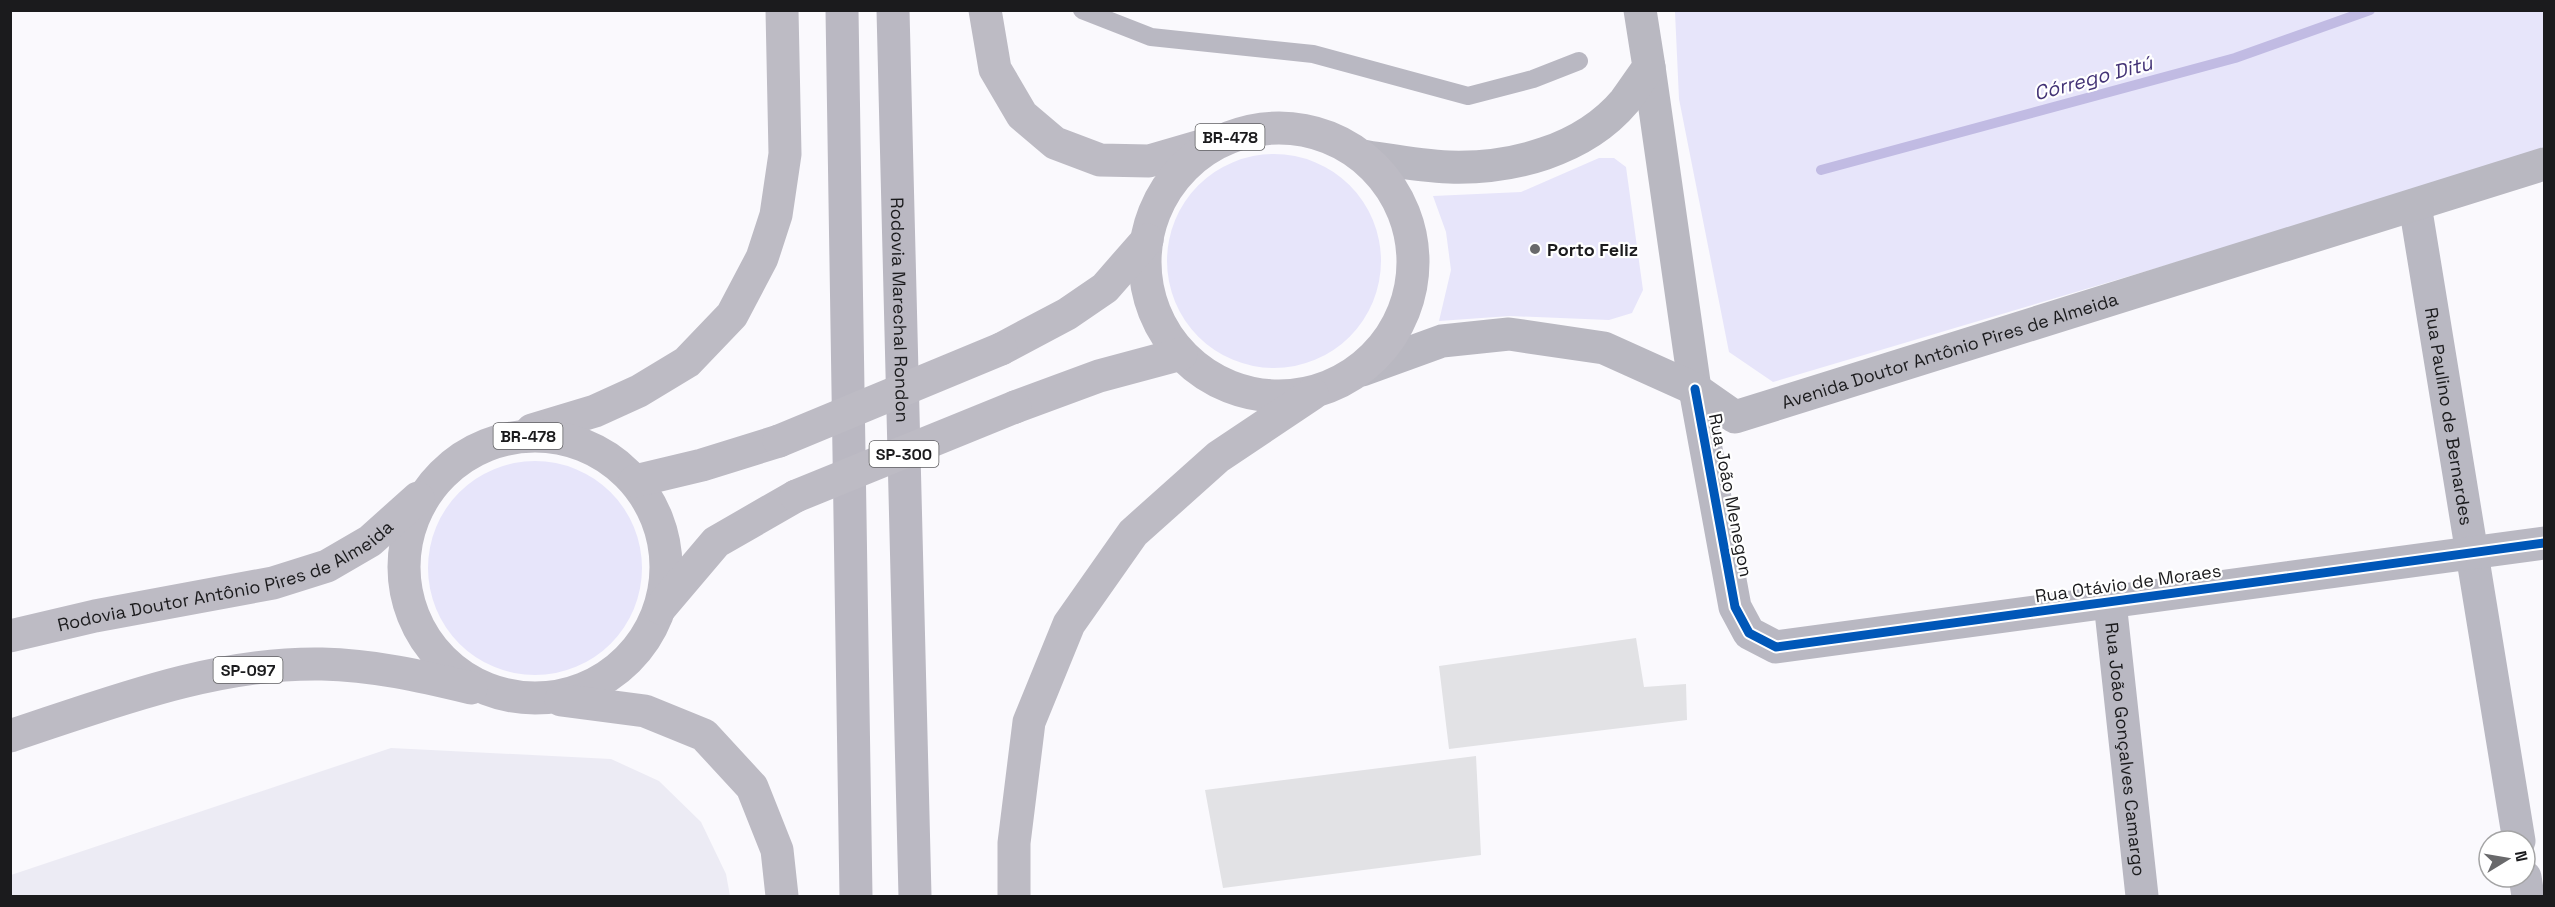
<svg xmlns="http://www.w3.org/2000/svg" width="2555" height="907" viewBox="0 0 2555 907" font-family="'Space Grotesk',sans-serif">
	<rect width="100%" height="100%" fill="#faf9fd"/>
	<path fill="#ecebf4" d="M391 748 611 759 659 781 701 822 726 874 730 896H11V875Z"/>
	<path fill="#e7e5fa" d="M1678 10 2544 11V148L2396 197 1773 382 1729 352 1679 99 1675 12Z
		M1167 261a107 107 0 1 1 214 0a107 107 0 1 1-214 0Z
		M1599 158H1614L1626 167 1643 290 1632 313 1609 320 1510 316 1439 321 1451 270 1446 232 1433 196 1521 192Z
		M428 568a107 107 0 1 1 214 0a107 107 0 1 1-214 0Z"/>
	<g fill="none" stroke-linecap="round" stroke-linejoin="round">
		<path stroke="#c1bbe3" stroke-width="10" d="M1821 170 2235 58 2370 10"/>
	</g>
	<path fill="#e2e2e5" d="M1636 638 1644 687 1686 684 1687 720 1449 749 1439 666Z
		M1476 756 1481 855 1223 888 1205 790Z"/>
	<g fill="none" stroke-linecap="round" stroke-linejoin="round">
		<path stroke="#b9b8c2" stroke-width="18" d="M1082 10 1151 37 1313 54 1468 96 1533 79 1579 61"/>
		<g stroke="#b9b8c2" stroke-width="33">
			<path id="s1" d="M2415 205 2519 841"/>
			<path d="M1695 389 1735 607 1749 633 1776 647 2544 543"/>
			<path id="s2" d="M2110 602 2142 896"/>
			<path d="M2525 877 2528 896"/>
		</g>
		<g stroke="#b9b8c1" stroke-width="33">
			<path d="M1649 67 1695 389"/>
			<path d="M1362 156C1390 160 1420 166 1449 167 1511 169 1583 151 1625 101 1633 90 1641 78 1649 67L1640 10"/>
			<path id="s3" d="M1362 370 1442 341 1509 334 1604 348 1695 389 1735 417 2544 164"/>
		</g>
		<g stroke="#bdbbc4" stroke-width="33">
			<path d="M985 10 995 69 1022 115 1055 143 1100 160 1149 161 1204 145"/>
			<circle cx="1279" cy="262" r="134"/>
			<path d="M1001 349 1067 314 1105 288 1147 240"/>
			<path d="M1015 407 1099 376 1181 354"/>
			<path d="M532 430 595 411 639 391 687 362 732 315 762 258 776 215 785 154 782 10"/>
			<circle cx="535" cy="567" r="131"/>
			<path d="M635 481 702 465 779 441"/>
			<path d="M660 608 716 542 796 496"/>
			<path id="s4" d="M10 636 95 616 273 583 327 566 370 541 418 498"/>
			<path d="M561 700 645 711 704 735 752 787 777 850 782 896"/>
			<path d="M10 736C110 703 215 662 322 664 373 665 421 676 471 688"/>
			<path d="M1014 896V843L1029 722 1069 624 1133 533 1218 457 1312 394"/>
		</g>
		<g stroke="#bab8c2" stroke-width="33">
			<path d="M842 10 856 896"/>
			<path id="s5" d="M893 10 915 896"/>
		</g>
		<path stroke="#bdbbc4" stroke-width="33" d="M779 441 1001 349
			M796 496 1015 407"/>
		<g stroke="#fff" stroke-width="13">
			<path id="cycleway" d="M1695 389 1735 607 1749 633 1776 647 2544 543"/>
		</g>
		<use href="#cycleway" stroke="#0057b8" stroke-width="9"/>
	</g>
	<circle fill="#69696b" stroke="#fff" stroke-width="2" cx="1535" cy="249" r="6"/>
	<g text-anchor="middle" dominant-baseline="central" stroke-width="4.5" stroke-linejoin="round" paint-order="stroke">
		<g fill="#fff" stroke="#5f5f61" stroke-width="1.5">
			<rect x="1195.5" y="124" width="69" height="26" rx="4.5"/>
			<rect x="493.5" y="423" width="69" height="26" rx="4.5"/>
			<rect x="869.5" y="441" width="69" height="26" rx="4.5"/>
			<rect x="213.5" y="657" width="69" height="26" rx="4.5"/>
		</g>
		<g font-size="16" font-weight="bold" fill="#1b1b1d">
			<text x="1230" y="137">BR-478</text>
			<text x="528" y="436">BR-478</text>
			<text x="904" y="454">SP-300</text>
			<text x="248" y="670">SP-097</text>
		</g>
		<g font-size="18" font-weight="bold" fill="#1b1b1d" stroke="#fff" text-anchor="start">
			<text x="1547" y="249">Porto Feliz</text>
		</g>
		<g font-size="18" fill="#1b1b1d" stroke="#fff">
			<text stroke="none"><textPath href="#s5" startOffset="300">Rodovia Marechal Rondon</textPath></text>
			<text stroke="none"><textPath href="#s3" startOffset="622">Avenida Doutor Antônio Pires de Almeida</textPath></text>
			<text stroke="none"><textPath href="#s1" startOffset="214">Rua Paulino de Bernardes</textPath></text>
			<text transform="translate(1731 495) rotate(79)">Rua João Menegon</text>
			<text stroke="none"><textPath href="#s4" startOffset="225">Rodovia Doutor Antônio Pires de Almeida</textPath></text>
			<text transform="translate(2128 583) rotate(-8)">Rua Otávio de Moraes</text>
			<text stroke="none"><textPath href="#s2" startOffset="148">Rua João Gonçalves Camargo</textPath></text>
		</g>
		<g font-size="20" font-style="italic" fill="#433376" stroke="#fff">
			<text transform="translate(2093 78) rotate(-15)">Córrego Ditú</text>
		</g>
	</g>
	<rect width="2555" height="907" fill="none" stroke="#1b1b1d" stroke-width="24"/>
	<g transform="translate(2507 859) rotate(79)"><circle r="28" fill="#ffffff" stroke="#a4a4a5" stroke-width="1.5"/>
	<path d="M0-4.5L10 22L0 15L-10 22Z" fill="#69696b"/>
	<text y="-9" font-size="16" font-weight="bold" text-anchor="middle" fill="#1b1b1d">N</text>
	</g>
</svg>
